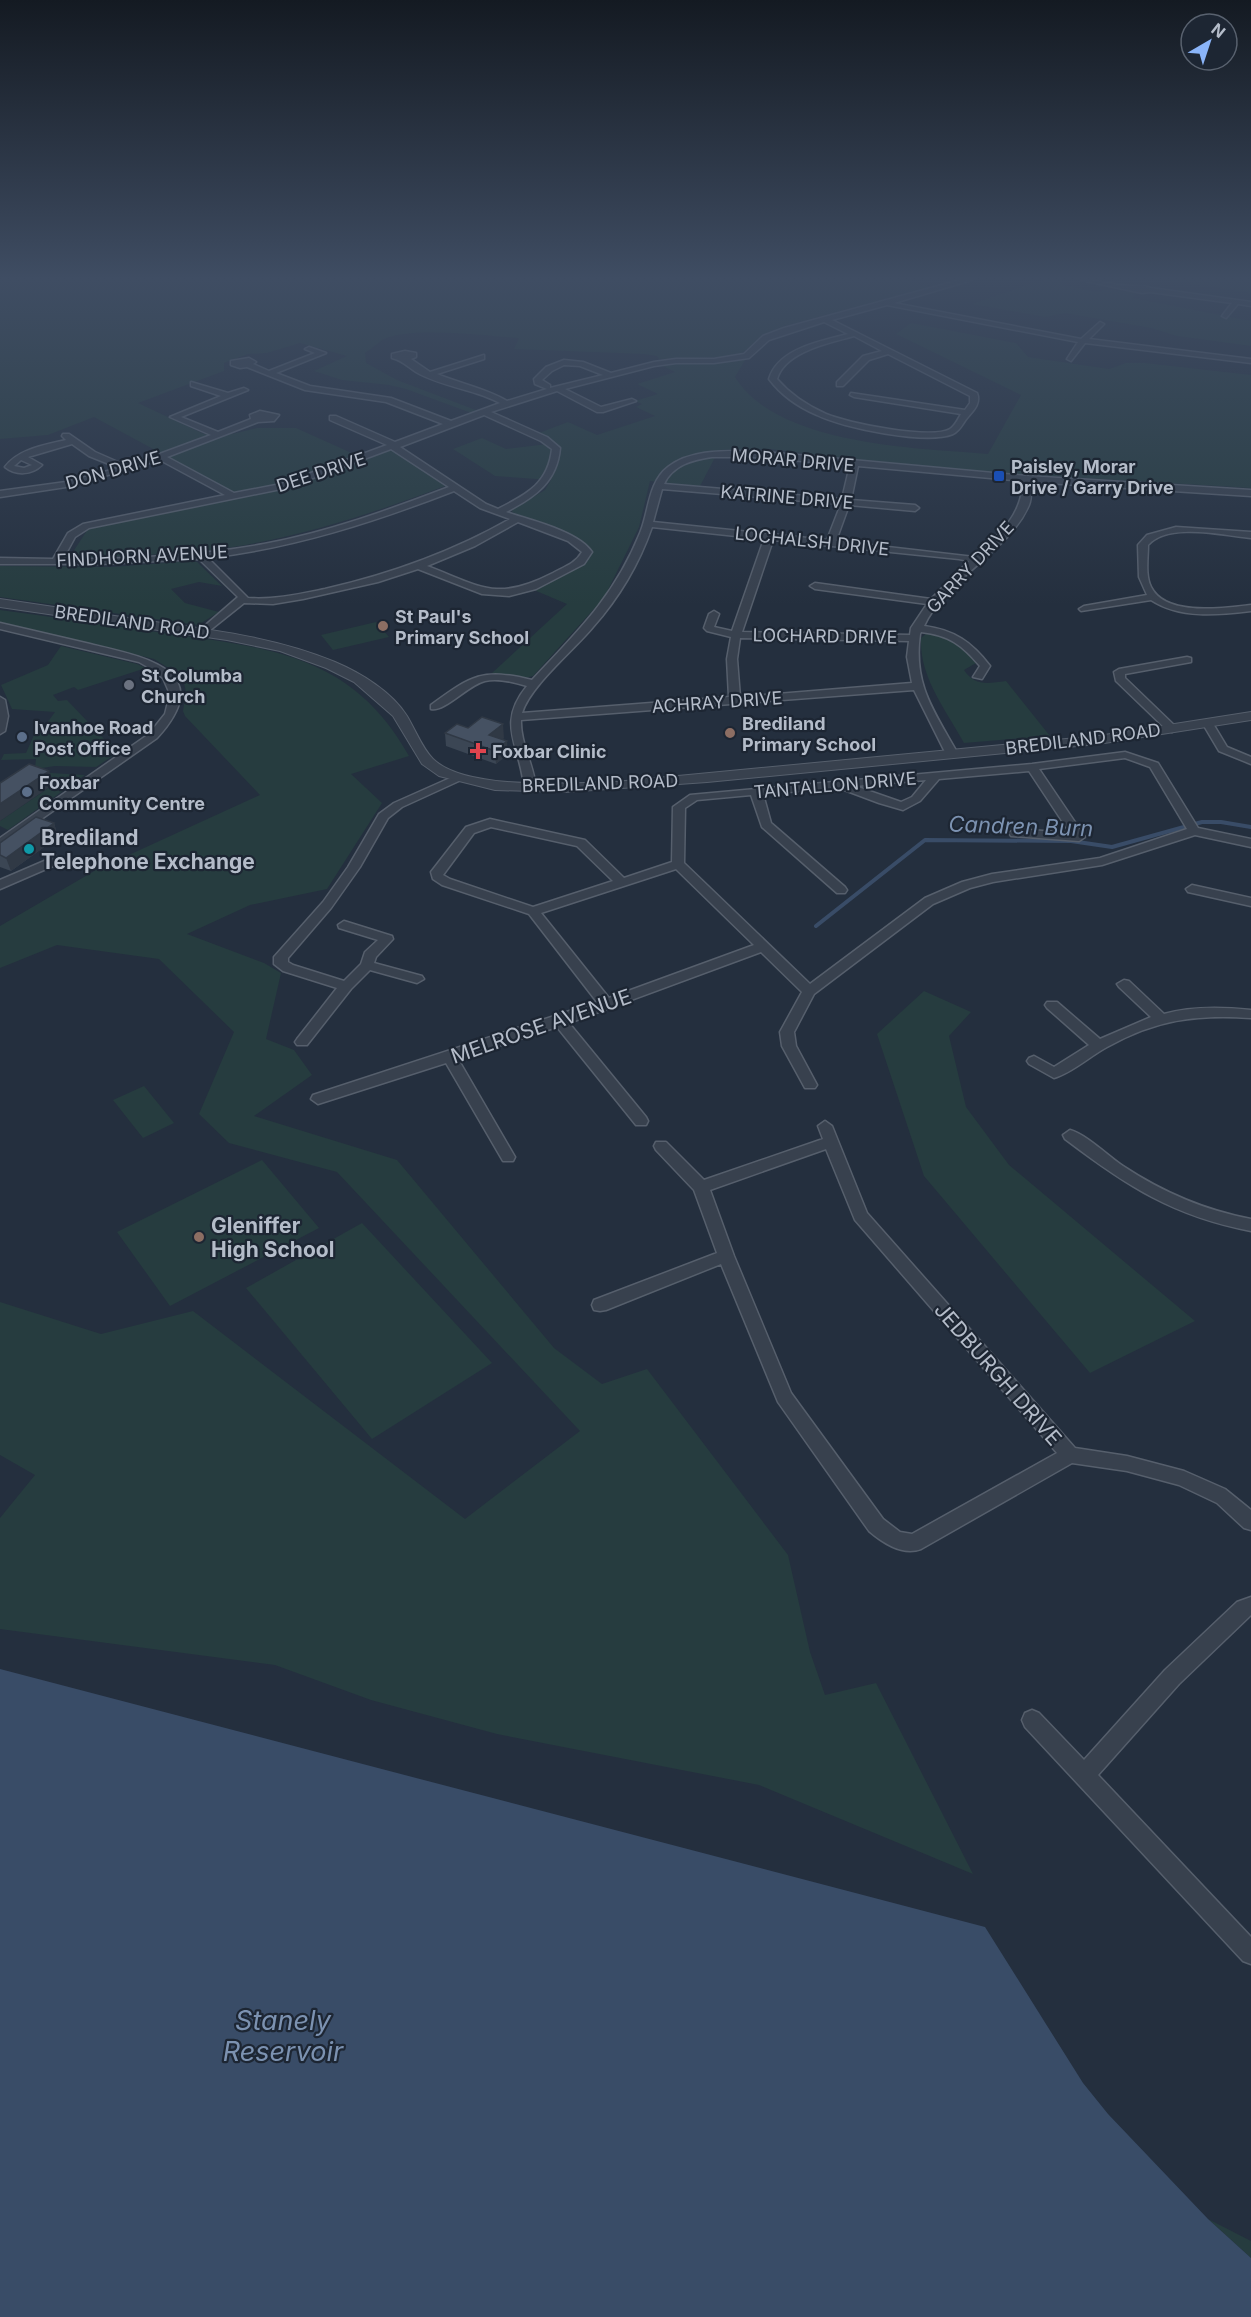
<svg xmlns="http://www.w3.org/2000/svg" width="1251" height="2317" viewBox="0 0 1251 2317" font-family="Inter,sans-serif">
	<rect width="100%" height="100%" fill="#242f3e"/>
	<path fill="#263c3f" d="M0 280H910L930 287 784 326 769 332 739 355 731 357 659 359 657 356 644 354 514 349 519 338C487 336 412 326 384 339 378 343 371 349 365 353L366 363 397 380 481 412 474 414 406 389 389 385 342 380 314 371 347 356 300 343 267 353 248 354 224 363V371L138 403 204 434H232L257 428H296L365 459 395 449 445 486C366 516 286 542 202 551 158 555 113 556 69 558L88 529 242 497 94 417 48 435 0 439Z
		M1042 280H1061L1063 285 1097 292 1109 289 1136 293 1133 298 1251 321V346L1177 336 1151 328 1065 313 1045 317 972 304Z
		M1168 280H1251V293Z
		M911 323 1016 343 1028 357 1109 369 1126 363H1145L1251 375V488L936 469 770 449 719 450 700 486 650 481 639 527 604 598 533 676 526 678 492 673 567 604 534 590 585 563 591 552 586 544 580 540 512 512 513 509 545 490 551 480 495 476 453 449 482 438 506 449 556 443 539 433 568 422 597 435 655 416 636 407 642 404 635 401 658 394 637 384 675 372 659 364 745 360 735 377C777 445 915 448 988 454L1021 395 896 334Z
		M192 561 197 562 222 586 199 582 171 589 185 603 219 612 198 625 0 597V566L112 567Z
		M0 610C54 617 109 625 163 633 269 648 352 654 409 756L351 774 382 803 327 889 250 905 187 934 264 963 281 973 266 1039 294 1050 312 1075 254 1116 397 1160 554 1348 602 1384 647 1369 788 1555 810 1652 825 1695 876 1683 973 1874 759 1785 497 1734 371 1700 275 1665 0 1629V1518L35 1475 0 1455V1302L101 1334 193 1311 465 1519 580 1431 337 1172 229 1143 199 1114 234 1032 159 959 57 945 0 968V926L96 870 260 795 185 716 183 711 186 692 184 683 175 672 154 659 0 622Z
		M376 622 389 637 333 650 321 635Z
		M928 632C949 631 964 649 976 663L964 670C975 687 988 683 1006 681L1050 736 964 743C946 710 919 677 921 638Z
		M61 646 137 664 146 668 78 690 74 687 53 695 58 701 67 700 106 741 123 749 96 767 55 766 35 769 36 759 1 760 4 754 26 753 39 724 47 723 55 712 12 709 1 685 48 665Z
		M51 773 85 775 8 830 0 826V821L53 785 38 775Z
		M924 991 971 1012 949 1036 966 1107 1009 1165 1195 1321 1090 1373 924 1176 877 1034Z
		M144 1086 174 1123 143 1138 113 1100Z
		M262 1160 319 1228 170 1306 117 1232Z
		M362 1223 492 1363 372 1439 246 1288Z
		M1208 2219 1251 2241V2258Z"/>
	<path fill="#394c67" d="M0 1669 985 1927 1083 2083 1108 2114 1208 2219 1251 2258V2317H0Z"/>
	<g fill="none" stroke-linecap="round" stroke-linejoin="round">
		<path stroke="#394c67" stroke-width="4" d="M816 926 925 840 1071 841 1112 847 1202 822H1221L1251 827"/>
		<g stroke="#565f6c" stroke-width="3">
			<path id="minor" d="M960 280H972L894 303 1081 339 1100 322 1104 324 1089 339 1251 359V363L1085 343 1071 361 1067 359 1078 342 887 305 832 320 977 393C981 403 974 410 968 417 963 422 961 430 953 434 926 445 843 428 817 415 798 407 781 395 769 379 778 348 822 341 848 334L824 322 769 340 749 358 714 363H676L654 366 565 389 601 407 632 399 636 401 603 412H597L557 391 491 412 547 437 560 448C557 482 535 497 506 512 530 520 578 531 592 552L584 564 536 589 509 596 482 594 418 569 378 582 303 599 273 604 244 603 204 635 199 632 200 630 238 597 199 559 100 564H0V558L53 559 68 533 83 524 225 495 160 460 66 487 0 497V491L66 482 119 468 89 456 72 444 28 457 42 465C32 475 16 476 5 467 18 449 45 445 66 440L62 436 63 434H69L95 452 127 466 211 435 170 417 221 396 191 386V382L228 393 244 388 248 390 181 417 218 432 251 419 250 415 260 411 279 415 274 421 258 422 167 457 234 493 281 484 387 445 330 420V416H336L395 442 443 424 386 402 305 390 247 367 240 368 231 365V361L249 358 256 362 253 364 269 371 315 353 305 349 309 347 326 353 276 373 310 386 391 398 451 421 500 403C474 389 442 387 416 372 407 366 403 361 392 358V354L405 351 416 353V357L411 359 430 372 484 355V359L437 374C461 384 485 388 507 401L547 389 535 384 534 379 546 367 564 360 583 362 611 373 654 362 676 359H714L744 354 763 336 784 328ZM854 336 882 351 863 356 837 382V386H843L869 360 888 354 970 396V403L965 410 851 393 850 395 854 397 961 414C958 419 955 426 950 429 931 440 847 423 826 414 808 406 790 394 777 379 785 351 830 343 854 336ZM564 365 580 366 603 375 550 388V385L542 380 552 371ZM484 415 541 441 552 449C548 484 527 494 498 509L486 504 400 447ZM391 449 449 487C389 510 328 532 264 544 198 556 130 559 63 559L75 537 89 528 286 488ZM21 460 32 465 24 468 14 466ZM454 491 480 508 510 519C452 552 390 574 325 589 300 594 274 600 248 598L208 558C294 548 374 522 454 491ZM518 522 568 541 582 552C576 563 564 567 553 573 496 602 482 587 427 566L475 546Z
				M1081 280C1098 280 1115 286 1132 286 1140 286 1143 285 1151 288L1251 302V306L1238 304 1226 318 1222 316 1232 303 1150 292 1142 293Z
				M753 451 1027 476 1251 490V496L1031 482C1031 489 1032 498 1029 505 1009 552 947 577 924 626 954 630 972 642 990 666L982 679 973 677 980 666C962 645 949 635 921 632L920 634C913 685 934 711 958 754L956 756H948L946 754 914 690 521 720C520 743 534 765 536 788L530 791 524 788C521 746 495 725 527 686 514 682 498 678 485 681 468 685 445 712 431 709V705C472 675 482 668 532 680 578 631 614 597 640 533 649 512 648 482 668 467 691 449 726 451 753 451ZM712 457H753L850 465 842 499 664 484C673 465 692 460 712 457ZM858 466 1023 481C1022 516 999 535 974 557L836 541 849 505 915 511 919 508 915 505 851 500ZM662 489 841 504 827 540 653 522ZM652 527 764 539 732 631 714 627 719 614 714 611 709 614 704 628 707 631 731 637 727 659 729 697 522 713C530 686 574 650 593 627 619 598 639 564 652 527ZM773 540 959 559 969 561 931 599 815 583 810 586 815 589 927 604 911 628 910 635 742 632ZM740 638 909 641 907 657 912 683 740 697 737 659Z
				M1176 527 1251 532V538C1223 535 1168 522 1148 545 1148 558 1145 575 1151 587 1166 617 1224 608 1251 605V611C1218 615 1180 619 1151 600L1081 611 1079 609 1084 606 1147 595 1139 577 1138 545 1147 535Z
				M0 623C30 630 60 637 90 644 144 657 219 670 157 738L0 848V838L149 734 165 714 170 694 163 678 153 670 139 662 0 629Z
				M1187 657 1191 658V662L1125 674V678L1176 727 1177 729 1172 732 1168 731 1116 681 1114 672 1119 669Z
				M0 697 5 700 8 716 5 731 0 734Z
				M1208 721 1212 722 1227 747 1251 757V764L1219 751 1203 724Z
				M1125 752 1158 763 1198 828 1251 839V847L1195 835 1102 865 993 882 970 888 933 904 814 994 794 1032 796 1046 817 1085 815 1088H805L782 1046 780 1032 802 992 761 952 569 1023 646 1117 648 1121 646 1125H636L557 1027 458 1059 515 1157 513 1161H503L446 1063 318 1104 311 1099 313 1095 597 1002 529 914 442 885 433 879 431 872 466 827 490 819 585 840 624 878 672 862 673 807 690 795 1032 764ZM1125 758 1150 767 1187 829 1100 858 992 874 962 882 925 898 810 984 684 863 685 808 697 800 751 795 762 827 837 893H845L847 890 845 887 771 823 763 794 839 788 879 803 903 810 920 801 939 779 1029 771 1070 833 1015 829 1009 833 1011 836 1079 841 1085 837 1039 769ZM926 780 912 797 901 802 855 786ZM491 827 577 846 613 881 533 907 450 879 443 875 474 833ZM676 869 754 945 609 998 541 913Z
				M457 775 461 776V780L402 807 388 818 360 867 331 908 288 958V962L293 965 344 981 361 964 365 952 378 940 339 928 338 925 344 921 392 936 393 939 376 957 374 963 422 976 424 979 417 983 370 970 351 989 307 1045H297L295 1042 297 1039 337 988 283 971 274 964V957L323 902 348 867 379 814 394 803Z
				M56 856 62 860 60 863 0 889V880Z
				M1192 885 1251 898V906L1188 892 1186 889Z
				M1124 980 1129 981 1164 1014C1192 1006 1222 1007 1251 1010V1018C1196 1014 1155 1020 1107 1047 1090 1056 1072 1073 1054 1078L1029 1064 1027 1061 1029 1058 1034 1056 1054 1067 1089 1045 1047 1008 1045 1005 1047 1002H1057L1100 1039 1151 1017 1119 987 1117 984Z
				M825 1121 832 1126 867 1213 1075 1448 1127 1456 1184 1471 1225 1489 1251 1510V1530L1244 1528 1217 1503 1179 1485 1127 1471 1072 1463 921 1549C903 1556 883 1543 869 1531L778 1402 721 1264 606 1310 600 1311 594 1310 592 1305 594 1300 717 1253 694 1190 656 1150 654 1146 656 1142H666L704 1180 823 1139 818 1126ZM826 1149 855 1220 1057 1453 912 1534 900 1532 883 1519 791 1393 734 1256 710 1190Z
				M1070 1130C1087 1135 1108 1156 1123 1166 1164 1193 1204 1210 1251 1219V1231C1173 1216 1127 1186 1065 1139L1063 1135Z
				M1251 1597V1615L1179 1684 1098 1775 1251 1937V1964L1243 1961 1025 1727 1022 1720 1025 1713 1032 1710 1039 1713 1084 1760 1165 1670 1237 1602Z"/>
		</g>
		<g stroke="#565f6c" stroke-width="2">
			<path id="tertiary" d="M0 599C54 607 108 615 162 623 221 631 280 639 335 662 361 673 392 692 407 716 415 729 422 748 433 759 466 791 571 783 615 782L1098 736 1251 712V720L1098 744 707 782 565 792 495 790 439 776 422 764 393 716 354 682 326 668 280 651 227 640 0 607Z"/>
		</g>
		<use href="#minor" fill="#38414e" fill-rule="evenodd"/>
		<use href="#tertiary" fill="#38414e" fill-rule="evenodd"/>
	</g>
	<path fill="#3b4654" d="M468 728 504 738 502 739 508 754 496 764 446 746 445 733Z
		M54 823 58 837 11 871 0 867V843Z"/>
	<path fill="#303945" d="M503 724 504 738 490 748 489 735Z
		M507 741 508 754 496 764 495 751Z
		M49 771 54 784 0 821V804Z
		M54 823 58 837 11 871 6 858Z"/>
	<path fill="#455162" stroke="#303945" stroke-width="1.5" d="M482 717 503 724 489 735 507 741 495 751 445 733 457 724 468 728Z
		M29 764 49 771 0 804V783Z
		M36 817 54 823 6 858 0 855V843Z"/>
	<linearGradient id="sky" x2="0" y2="1"><stop stop-color="#141a22"/><stop offset="0.46" stop-color="#3f4d63"/><stop offset="1" stop-color="#3f4d63" stop-opacity="0"/></linearGradient>
	<rect width="1251" height="605" fill="url(#sky)"/>
	<rect fill="#1a4fb4" stroke="#1d2633" stroke-width="2" x="993" y="470" width="12" height="12" rx="3"/>
	<g fill="#8d6e63" stroke="#1d2633" stroke-width="2">
		<circle cx="383" cy="626" r="6"/>
		<circle cx="730" cy="733" r="6"/>
		<circle cx="199" cy="1237" r="6"/>
	</g>
	<circle fill="#6b7280" stroke="#1d2633" stroke-width="2" cx="129" cy="685" r="6"/>
	<g fill="#5c6f8a" stroke="#1d2633" stroke-width="2">
		<circle cx="22" cy="737" r="6"/>
		<circle cx="27" cy="792" r="6"/>
	</g>
	<path fill="#e0444e" stroke="#1d2633" stroke-width="2" d="M475 742h6v6h6v6h-6v6h-6v-6h-6v-6h6z"/>
	<circle fill="#0f9aa8" stroke="#1d2633" stroke-width="2" cx="29" cy="849" r="6"/>
	<g text-anchor="middle" dominant-baseline="central" stroke-width="4.5" stroke-linejoin="round" paint-order="stroke">
		<g font-size="18" fill="#b4bcc9" stroke="#1d2633">
			<text transform="translate(793 460) rotate(5)">MORAR DRIVE</text>
			<text transform="translate(113 470) rotate(-16)">DON DRIVE</text>
			<text transform="translate(321 472) rotate(-18)">DEE DRIVE</text>
			<text transform="translate(787 497) rotate(5)">KATRINE DRIVE</text>
			<text transform="translate(812 541) rotate(6)">LOCHALSH DRIVE</text>
			<text transform="translate(142 556) rotate(-3)">FINDHORN AVENUE</text>
			<text transform="translate(970 567) rotate(-47)">GARRY DRIVE</text>
			<text transform="translate(132 622) rotate(8)">BREDILAND ROAD</text>
			<text transform="translate(825 636) rotate(1)">LOCHARD DRIVE</text>
			<text transform="translate(717 702) rotate(-4)">ACHRAY DRIVE</text>
			<text transform="translate(1083 739) rotate(-7)">BREDILAND ROAD</text>
			<text transform="translate(600 783) rotate(-2)">BREDILAND ROAD</text>
			<text transform="translate(835 785) rotate(-5)">TANTALLON DRIVE</text>
		</g>
		<g font-size="18" font-weight="bold" fill="#b4bcc9" stroke="#1d2633" text-anchor="start">
			<text x="1011" y="466">Paisley, Morar<tspan x="1011" dy="21">Drive / Garry Drive</tspan></text>
			<text x="395" y="616">St Paul's<tspan x="395" dy="21">Primary School</tspan></text>
			<text x="141" y="675">St Columba<tspan x="141" dy="21">Church</tspan></text>
			<text x="742" y="723">Brediland<tspan x="742" dy="21">Primary School</tspan></text>
			<text x="34" y="727">Ivanhoe Road<tspan x="34" dy="21">Post Office</tspan></text>
			<text x="492" y="751">Foxbar Clinic</text>
			<text x="39" y="782">Foxbar<tspan x="39" dy="21">Community Centre</tspan></text>
		</g>
		<g font-size="21" font-weight="bold" fill="#b4bcc9" stroke="#1d2633" text-anchor="start">
			<text x="41" y="837">Brediland<tspan x="41" dy="24">Telephone Exchange</tspan></text>
			<text x="211" y="1225">Gleniffer<tspan x="211" dy="24">High School</tspan></text>
		</g>
		<g font-size="21" fill="#b4bcc9" stroke="#1d2633">
			<text transform="translate(541 1026) rotate(-19)">MELROSE AVENUE</text>
			<text transform="translate(998 1374) rotate(49)">JEDBURGH DRIVE</text>
		</g>
		<g font-size="22" font-style="italic" fill="#7c92b1" stroke="#1d2633">
			<text transform="translate(1021 826) rotate(2)">Candren Burn</text>
		</g>
		<g font-size="27" font-style="italic" fill="#7c92b1" stroke="#1d2633">
			<text x="283" y="2020">Stanely<tspan x="283" dy="31">Reservoir</tspan></text>
		</g>
	</g>
	<g transform="translate(1209 42) rotate(39)"><circle r="28" fill="#1d2633" stroke="#59626f" stroke-width="1.5"/>
	<path d="M0-4.5L10 22L0 15L-10 22Z" fill="#8ab4f8"/>
	<text y="-9" font-size="16" font-weight="bold" text-anchor="middle" fill="#b4bcc9">N</text>
	</g>
</svg>
